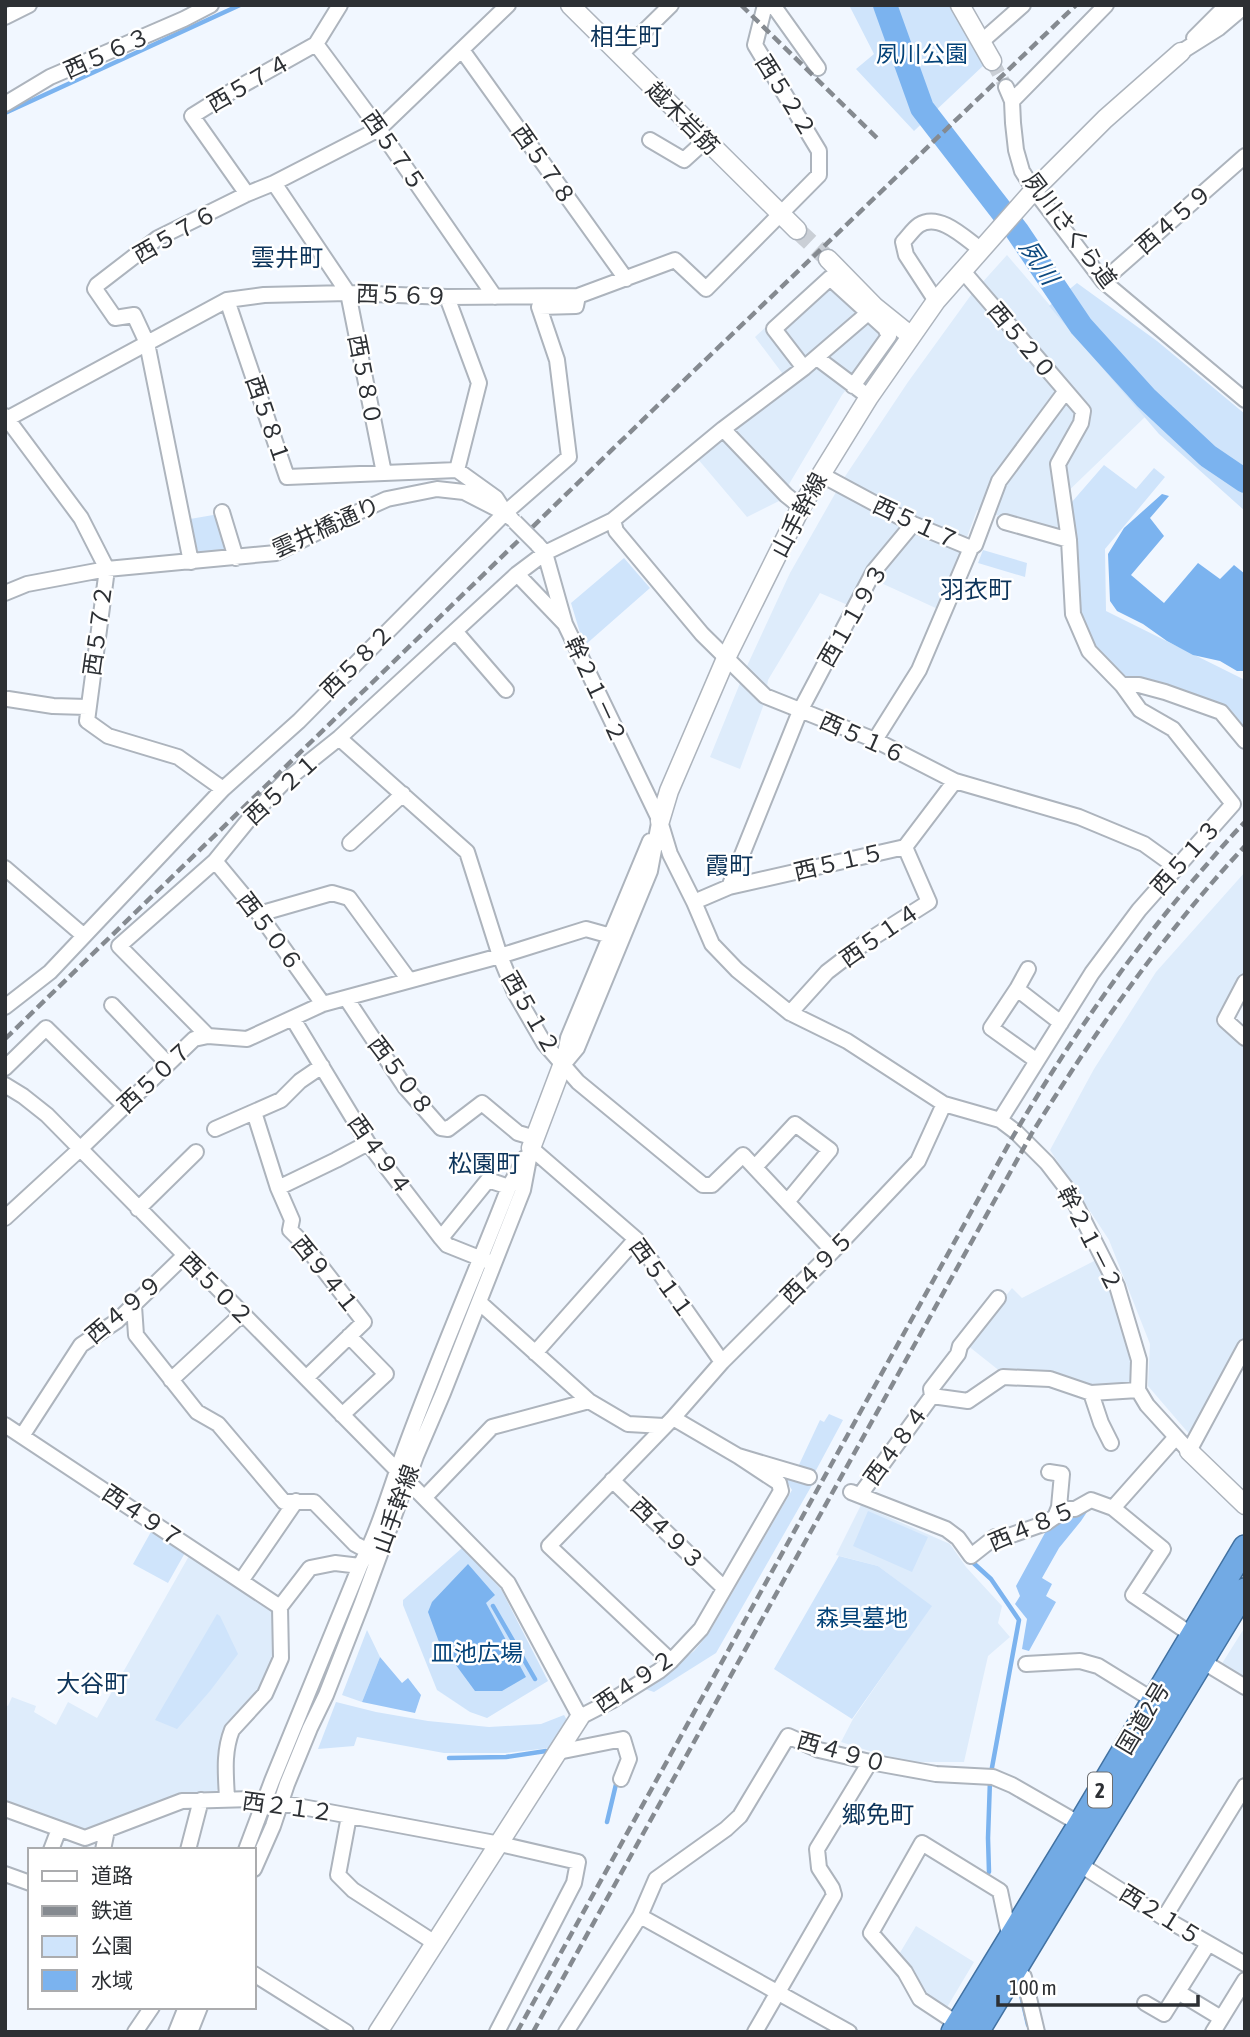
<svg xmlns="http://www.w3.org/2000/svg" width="1250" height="2037" viewBox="0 0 1250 2037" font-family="'Asap Condensed','Noto Sans JP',sans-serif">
	<rect width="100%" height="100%" fill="#f1f7ff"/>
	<path fill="#deecfb" d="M1007 255 1145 417 1059 500 1061 532 977 510 940 610 868 577 850 606 820 593 768 680 765 701 740 769 710 757 747 666 790 573 844 478 908 382 971 295Z
		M826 287H833L882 333 884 339 842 395 779 501 747 517 697 458 791 385 755 337 767 326 774 335Z
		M1245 872V972L1220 1025 1245 1044V1336L1191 1436 1148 1386 1150 1344 1109 1240 1050 1150 1094 1069 1156 972Z
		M1096 1260 1107 1283 1135 1367 1134 1379 1127 1384 1092 1387 1001 1372 967 1345 1012 1288 1022 1298Z
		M861 1505 950 1544 966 1567 1002 1606 998 1623 1010 1637 988 1656 964 1762H904L841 1742 853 1719 931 1606 878 1566 836 1555Z
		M189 1556 271 1609 275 1617V1656L260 1690 225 1728 219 1747 220 1787 214 1793 171 1796 83 1831 5 1804V1705L8 1706 12 1697 36 1706 34 1712 56 1725 68 1702 97 1718Z
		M1245 1627V1679L1221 1665Z
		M916 1926 974 1962 946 2009 924 1995 898 1956Z"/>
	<path fill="#cfe4fb" d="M849 5H950L985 64 914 131 856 69 874 54Z
		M1077 283 1157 341 1245 414V511L1159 434 1049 306Z
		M1104 465 1136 489 1154 468 1165 477 1105 549 1106 611 1245 680V728L1228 707 1126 679 1097 649 1079 612 1071 503Z
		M219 514 229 549 198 552 190 519Z
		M983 550 1027 563 1025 577 978 563Z
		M624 558 650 588 584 646 571 603Z
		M829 1414 843 1420 814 1474 797 1469 820 1420 824 1422Z
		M783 1476 812 1485 716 1653 654 1692 645 1689 694 1651 709 1633 792 1490Z
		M868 1511 928 1537 912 1572 853 1546Z
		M152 1530 186 1551 168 1583 133 1564Z
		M462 1548 501 1589 548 1681 487 1718 470 1712 437 1690 403 1605V1600Z
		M839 1556 878 1566 932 1606 852 1719 774 1669Z
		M217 1614 220 1616 238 1654 210 1691 177 1729 155 1720Z
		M367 1630 380 1657 362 1702 342 1695Z
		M336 1702 376 1712 428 1721 489 1727 541 1724 564 1715 568 1722 549 1748 506 1753H444L357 1737 354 1746 318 1749Z"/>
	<path fill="#99c5f6" d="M1093 1503 1081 1521 1059 1548 1042 1578 1052 1584 1046 1596 1056 1602 1029 1651 1022 1649 1027 1619 1015 1604 1020 1596 1016 1586 1046 1531 1056 1525 1063 1513Z
		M380 1657 402 1683 408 1678 421 1695 415 1713 362 1702Z"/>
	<path fill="#7bb3ef" d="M1162 494 1169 496 1150 518 1164 536 1131 575 1164 603 1198 563 1220 579 1234 565 1245 574V671H1237L1220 661 1193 655 1167 641 1143 624 1117 611 1110 601 1108 554 1124 528Z
		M468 1564 495 1595 486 1603 526 1677 502 1691H475L439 1642 428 1612 432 1602Z"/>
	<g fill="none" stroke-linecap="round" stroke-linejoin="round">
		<path stroke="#7bb3ef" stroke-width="4.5" d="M5 113 240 5
			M969 1559 991 1579 1019 1620 991 1773
			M493 1606 535 1679
			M449 1758 506 1757 546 1751
			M607 1822 617 1780
			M989 1872 988 1838 990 1780
			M1021 1995 1028 2025"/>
		<path stroke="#7bb3ef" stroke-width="24" d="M885 5 922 108 1017 231 1081 326 1146 398 1208 456 1245 481"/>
		<path stroke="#cacfd6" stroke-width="14" stroke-dasharray="14 7" stroke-linecap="butt" d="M992 61 1006 87"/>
		<path stroke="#cacfd6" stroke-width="18" stroke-dasharray="18 9" stroke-linecap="butt" d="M797 230 828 259"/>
		<g stroke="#adb4bd" stroke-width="18">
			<path id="minor" d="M340 5 316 44 379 129 495 297
				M773 5 818 68
				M5 17 29 5
				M1194 38 1227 5
				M981 42 1023 5
				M462 50 626 279
				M1181 52 1219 28 1245 6
				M620 55 671 5
				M1006 87 1012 101 1013 123 1016 150 1022 171 1034 190 1103 281 1245 400
				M1012 101 1106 5
				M5 104 50 77 184 19 211 5
				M650 140 684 160 706 140
				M274 183 348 293 384 473
				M247 194 192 116 232 91 316 44
				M962 270 1083 411 1081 423 1058 464 1069 540 1073 614 1089 651 1122 685 1140 710 1173 729 1233 804 1139 910 1092 973 1000 1120
				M1103 281 1245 156
				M447 297 479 383 457 470
				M227 300 287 477 457 470 496 498 503 509
				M936 301 906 255 903 242C908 237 913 229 919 225 939 212 965 238 980 249
				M817 358 869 397
				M804 368 774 329 830 278 885 328 889 336 853 386
				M5 416 81 518 107 569 87 721 108 736 178 757 223 789
				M5 420 227 300 264 295 348 293 447 297 578 296 675 260 706 289 819 175V151L755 45 765 5
				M723 429 786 495 801 507
				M820 474 913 524 971 548
				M222 512 236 558
				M613 520 616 531 702 634 765 696 875 740 955 781 1079 817 1144 844 1176 867
				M1005 522 1069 540
				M537 544 545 553 565 624 660 821 670 854 694 902 712 944 737 970 790 1013 847 1041 944 1104 1000 1120 1016 1132 1047 1163 1067 1189 1077 1207 1117 1286 1139 1360 1138 1390 1147 1405 1189 1451 1245 1347
				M191 562 147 343 134 315 115 318 95 289 97 285 158 238 247 194 274 183 379 129 508 5
				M517 574 564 623
				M5 593 27 584 107 569 276 553 356 513 387 499 437 489 464 492 505 513 511 518
				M455 631 506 690
				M1122 685H1139L1165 692 1221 712 1245 741
				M8 699 53 706 87 707
				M339 738 467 852 500 956 515 993 544 1043 578 1082 703 1185H712L743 1155 833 1251
				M875 740 919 670 971 548 975 545 999 481 1065 392
				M350 843 403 794
				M215 861 259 914 323 1004
				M5 868 83 935
				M729 887 800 711 874 571 913 524
				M694 902 729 887 905 847 955 781
				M259 914 332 893 349 898 409 980
				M1245 982 1225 1020 1245 1038
				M1017 989 1028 969
				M346 998 405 1087 441 1128 448 1129 482 1103 518 1133 535 1138
				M112 1005 167 1063
				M5 1007 50 972 223 789 299 721 505 513 569 457 557 360 539 307 576 306 577 301
				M790 1013 827 972 866 942 929 902 905 847
				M293 1019 368 1143 441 1238 447 1245 487 1261
				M208 1036 119 946 215 861 255 812 284 782 339 738 517 574 545 553 613 520 723 429 804 368 868 313
				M1037 1061 991 1028 1017 989 1061 1023
				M563 1063 568 1038 650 841
				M562 1066 577 1048 650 871 659 823
				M5 1068 46 1028 124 1105
				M5 1085 23 1096 47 1115 508 1583 580 1717 611 1701 659 1671 671 1661 701 1629 781 1491 779 1483 738 1456
				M254 1112 278 1188 336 1160 368 1143
				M215 1129 281 1100 300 1081 322 1066
				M531 1148 636 1239 722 1362
				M755 1167 795 1124 830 1150 787 1202
				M278 1188 292 1220 290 1230 303 1243 364 1322 306 1378
				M138 1209 196 1152
				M5 1218 80 1149 194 1039 208 1036 247 1039 323 1004 500 956 586 929 611 936
				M441 1238 488 1180 509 1187
				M479 1302 589 1401 628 1424 664 1426
				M134 1306 136 1335 197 1412 218 1424 284 1502H314L355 1544 368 1551
				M535 1353 636 1239
				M171 1380 242 1314
				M1091 1393 1101 1423 1111 1443
				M932 1396 968 1401 1003 1377 1050 1379 1091 1393 1138 1390
				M932 1396 931 1389 958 1354 960 1346 998 1298
				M342 1415 386 1374 349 1336
				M673 1418 738 1456 809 1477
				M5 1425 280 1607
				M22 1436 81 1345 117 1321 184 1256
				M1049 1472 1062 1474 1059 1507 1055 1517
				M612 1480 724 1588
				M851 1492 946 1529 958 1538 971 1556 995 1537 1000 1539 1046 1523 1066 1509H1075L1091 1500 1113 1508 1163 1549 1133 1595 1192 1635
				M860 1495 932 1396
				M425 1497 492 1427 589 1401
				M1113 1508 1176 1437
				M241 1581 296 1501
				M671 1661 549 1546 673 1418 722 1362 833 1251 918 1161 944 1104
				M1202 1661 1245 1687
				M1026 1664 1080 1661 1098 1666 1153 1700
				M558 1752 623 1739 629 1759 621 1779
				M227 1799C226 1775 223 1753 232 1730L265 1694 281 1658 280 1607 310 1568 335 1563 360 1566
				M5 1809 85 1838 182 1801 252 1799 281 1803 500 1844 578 1862 574 1883 497 2032
				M349 1816 338 1875 353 1890 435 1943
				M51 1850 59 1829
				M103 1850 107 1830
				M188 1850 201 1800
				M246 1850 272 1781 360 1566C380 1528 391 1486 406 1446 438 1359 475 1274 509 1187L525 1158
				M1079 1864 1164 1918 1245 1964
				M254 1869 273 1826 287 1784 310 1728 326 1695 362 1603 416 1456 443 1393 523 1190 531 1148
				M5 1874 30 1883
				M640 1916 849 2032
				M1164 1918 1245 1786
				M254 1974 346 2032
				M1024 1977 1037 2032
				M1178 1992 1221 2018
				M1145 2003 1164 2014 1208 1944
				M958 2024 920 1999 905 1972 871 1933 922 1843 1000 1891 1010 1939
				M135 2032 152 2007
				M176 2032 186 2007
				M190 2032 200 2007
				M566 2032 640 1916 656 1879 726 1829 740 1816 788 1736 819 1750 870 1762 936 1774 993 1777 1012 1785 1080 1824
				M755 2032 834 1895 832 1888 819 1868 817 1849 870 1762
				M1213 2032 1245 1980"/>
		</g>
		<g stroke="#adb4bd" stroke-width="21">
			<path id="tertiary" d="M570 5 797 230
				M960 5 992 61
				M828 259 875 307 911 336
				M660 821 669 791 727 656 801 507 869 397 936 301 1034 190 1105 119 1181 52
				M531 1148 562 1066
				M1189 1451 1245 1505
				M378 2032 580 1717"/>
		</g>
		<g stroke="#4272a2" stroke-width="26">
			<path id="trunk" d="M953 2032 1080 1824 1245 1547
				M977 2032 1245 1590"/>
		</g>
		<use href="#minor" stroke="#fff" stroke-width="14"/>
		<use href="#tertiary" stroke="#fff" stroke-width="18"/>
		<use href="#trunk" stroke="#72aae4" stroke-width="23"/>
		<path stroke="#858a90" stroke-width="4.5" stroke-dasharray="10 5" stroke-linecap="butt" d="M741 5 877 138
			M5 1039 653 410 1076 5
			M517 2032 1011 1140C1066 1045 1130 953 1202 870 1216 854 1230 837 1245 822
			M533 2032 1032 1133C1095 1032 1163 934 1245 846"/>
		<g stroke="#adb4bd" stroke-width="18" stroke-linecap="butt">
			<path id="minor-bridge" d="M515 522 537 544"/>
		</g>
		<use href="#minor-bridge" stroke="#fff" stroke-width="14"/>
	</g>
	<g text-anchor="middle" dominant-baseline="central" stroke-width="5" stroke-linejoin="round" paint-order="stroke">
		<rect fill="#fff" stroke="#6c6e71" stroke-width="2" x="1088" y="1772.5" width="24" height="35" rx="5"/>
		<g font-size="21" font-weight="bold" fill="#2d3034">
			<text x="1100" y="1790">2</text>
		</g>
		<g font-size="23" fill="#2d3034" stroke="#fff">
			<text transform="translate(107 53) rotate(-24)">西５６３</text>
			<text transform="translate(249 83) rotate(-30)">西５７４</text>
			<text transform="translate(786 96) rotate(58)">西５２２</text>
			<text transform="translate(683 118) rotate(45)">越木岩筋</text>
			<text transform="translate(394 151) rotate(55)">西５７５</text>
			<text transform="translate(544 165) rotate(55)">西５７８</text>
			<text transform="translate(1174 219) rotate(-41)">西４５９</text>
			<text transform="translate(1070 230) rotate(53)">夙川さくら道</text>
			<text transform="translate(175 234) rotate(-30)">西５７６</text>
			<text transform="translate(402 295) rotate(2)">西５６９</text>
			<text transform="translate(1022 341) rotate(50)">西５２０</text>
			<text transform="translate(365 380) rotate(79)">西５８０</text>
			<text transform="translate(268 420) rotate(71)">西５８１</text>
			<text transform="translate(799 515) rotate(-62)">山手幹線</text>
			<text transform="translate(916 523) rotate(25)">西５１７</text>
			<text transform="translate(326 527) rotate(-24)">雲井橋通り</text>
			<text transform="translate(853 615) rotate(-60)">西１１９３</text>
			<text transform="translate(98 630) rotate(-82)">西５７２</text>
			<text transform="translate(357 661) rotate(-45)">西５８２</text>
			<text transform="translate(596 690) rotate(65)">幹２１－２</text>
			<text transform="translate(863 738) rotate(24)">西５１６</text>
			<text transform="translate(282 789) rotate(-43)">西５２１</text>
			<text transform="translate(1186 857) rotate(-48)">西５１３</text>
			<text transform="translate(839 862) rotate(-13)">西５１５</text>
			<text transform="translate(270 932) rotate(53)">西５０６</text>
			<text transform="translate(880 935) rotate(-35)">西５１４</text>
			<text transform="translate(531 1013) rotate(60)">西５１２</text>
			<text transform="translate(401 1076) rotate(53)">西５０８</text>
			<text transform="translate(155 1077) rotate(-43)">西５０７</text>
			<text transform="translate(380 1155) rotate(55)">西４９４</text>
			<text transform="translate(1090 1239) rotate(63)">幹２１－２</text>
			<text transform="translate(817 1267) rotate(-45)">西４９５</text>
			<text transform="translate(326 1275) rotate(51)">西９４１</text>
			<text transform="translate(662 1279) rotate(54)">西５１１</text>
			<text transform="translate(217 1289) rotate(45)">西５０２</text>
			<text transform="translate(124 1309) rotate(-40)">西４９９</text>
			<text transform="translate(896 1445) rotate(-54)">西４８４</text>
			<text transform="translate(396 1509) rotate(-70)">山手幹線</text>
			<text transform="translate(143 1516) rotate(34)">西４９７</text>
			<text transform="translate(1032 1526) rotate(-23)">西４８５</text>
			<text transform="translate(668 1534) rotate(44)">西４９３</text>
			<text transform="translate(635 1681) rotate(-34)">西４９２</text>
			<text transform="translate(1143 1718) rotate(-59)">国道2号</text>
			<text transform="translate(842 1752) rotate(16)">西４９０</text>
			<text transform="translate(288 1807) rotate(8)">西２１２</text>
			<text transform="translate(1161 1915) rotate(32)">西２１５</text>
		</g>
		<g font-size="23" fill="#034278" stroke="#fff">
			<text x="922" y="54">夙川公園</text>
			<text x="862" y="1618">森具墓地</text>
			<text x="477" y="1653">皿池広場</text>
		</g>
		<g font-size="24" fill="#0d345a" stroke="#fff">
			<text x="626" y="36">相生町</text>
			<text x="287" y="257">雲井町</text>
			<text x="976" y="589">羽衣町</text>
			<text x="729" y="865">霞町</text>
			<text x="484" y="1163">松園町</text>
			<text x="92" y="1683">大谷町</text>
			<text x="878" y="1814">郷免町</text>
		</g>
		<g font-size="24" font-style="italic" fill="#0e4a80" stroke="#fff">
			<text transform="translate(1039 262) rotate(56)">夙川</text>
		</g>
	</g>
	<rect width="1250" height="2037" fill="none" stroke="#2d3034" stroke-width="14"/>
	<rect x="28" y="1848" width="228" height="161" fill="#ffffff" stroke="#abacae" stroke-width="2"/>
	<rect x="42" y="1871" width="35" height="10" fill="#ffffff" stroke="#abacae" stroke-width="2"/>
	<text x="91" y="1883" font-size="21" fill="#2d3034">道路</text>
	<rect x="42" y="1906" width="35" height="10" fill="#858a90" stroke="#abacae" stroke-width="2"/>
	<text x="91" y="1918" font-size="21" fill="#2d3034">鉄道</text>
	<rect x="42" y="1936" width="35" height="21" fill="#cfe4fb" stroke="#abacae" stroke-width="2"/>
	<text x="91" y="1953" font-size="21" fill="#2d3034">公園</text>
	<rect x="42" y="1970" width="35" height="21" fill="#7bb3ef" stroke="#abacae" stroke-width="2"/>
	<text x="91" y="1988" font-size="21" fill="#2d3034">水域</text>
	<path d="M998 1995v10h200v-10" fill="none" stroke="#2d3034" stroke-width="3.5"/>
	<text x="1009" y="1995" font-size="21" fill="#2d3034" stroke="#ffffff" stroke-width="5" paint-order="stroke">100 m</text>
</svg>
